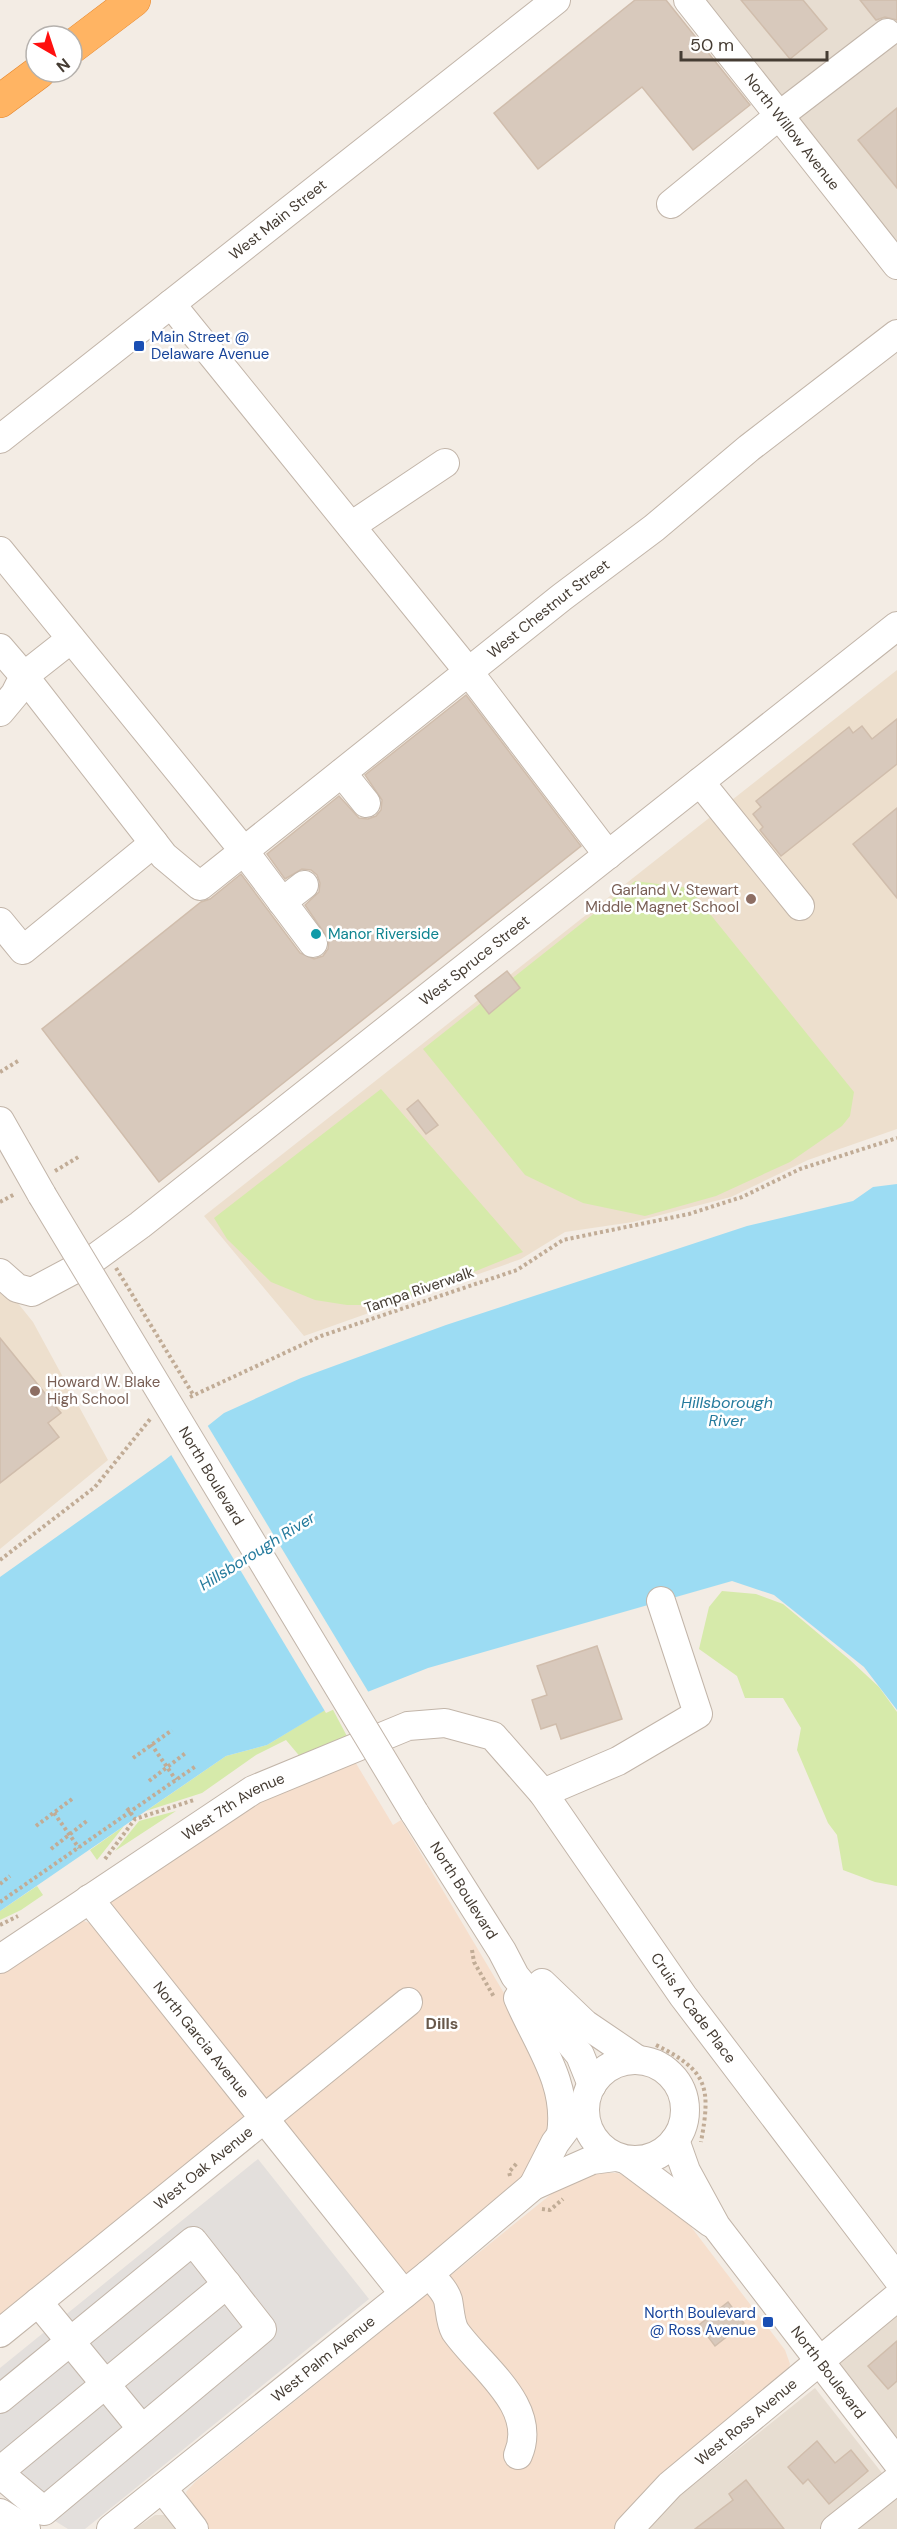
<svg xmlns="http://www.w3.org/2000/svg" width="897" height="2529" viewBox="0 0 897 2529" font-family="'DM Sans',sans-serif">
	<rect width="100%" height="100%" fill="#f3ece4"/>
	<path fill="#e7ddd1" d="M701 0H897V250Z
		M897 2297V2459L818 2362Z
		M815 2388 897 2492V2529H638Z
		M155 2515H165L183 2529H135Z"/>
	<path fill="#f6dfcd" d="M354 1760 393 1825 401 1820 539 2052 557 2112 528 2173 409 2273 400 2272 110 1908 111 1898 251 1804Z
		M81 1920 92 1924 243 2115 242 2122 0 2318V1970Z
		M590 2172 617 2173 639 2180 679 2211 785 2350 790 2364 786 2378 623 2529H206L189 2504 186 2492 196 2481 565 2183Z"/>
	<path fill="#eddfcd" d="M897 670V1129L808 1160 731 1197 633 1222 565 1232 521 1259 304 1336 204 1216Z
		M0 1281 33 1322 108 1460 0 1549Z"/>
	<path fill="#d6eaaa" d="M635 881 689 888 854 1092 850 1116 842 1126 790 1162 716 1196 645 1216 583 1203 525 1175 423 1049Z
		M381 1089 523 1252 444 1284 382 1305H347L315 1300 271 1282 227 1239 214 1218Z
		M722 1591 756 1594 783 1604 850 1660 879 1687 897 1712V1886L875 1882 843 1870 837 1835 828 1823 797 1750 801 1728 783 1698H745L737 1676 699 1649 709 1607Z
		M331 1706 349 1740 302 1759 286 1740 256 1755 202 1793 146 1811 226 1756 267 1745Z
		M176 1811 115 1851 139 1821Z
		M124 1826 97 1860 90 1850Z
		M37 1886 43 1895 21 1910 0 1920V1911Z"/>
	<path fill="#e3dfdc" d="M258 2159 369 2299 85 2529H68L0 2487V2368Z"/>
	<path fill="#9cdcf3" d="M897 1184V1710L864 1667 774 1595 732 1581 428 1668 332 1706 267 1745 226 1756 0 1911V1577L165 1460 224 1413 301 1378 446 1325 747 1226 853 1201 873 1187Z"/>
	<path fill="#f3ece4" d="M206 1423 369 1693 326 1713 170 1453Z"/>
	<path fill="#d8c9bc" stroke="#d0bdac" stroke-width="1.5" d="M635 0H666L750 105 693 150 642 87 538 169 494 113Z
		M741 0H803L827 29 790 59Z
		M860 0H897V20L885 17 876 20Z
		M897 108V188L858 140Z
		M466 695 581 846 159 1182 42 1029 201 902 210 899 241 874 300 953 314 959 323 956 328 949 329 940 305 905 319 892 320 883 317 875 311 870 302 869 285 879 267 854 339 796 359 818 368 819 376 816 381 810 382 800 365 775Z
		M897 719V764L781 856 760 830 763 827 753 814 761 807 756 801 849 727 853 733 862 726 872 739Z
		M897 808V898L853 844Z
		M507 971 520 988 489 1014 475 996Z
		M418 1100 438 1125 426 1134 407 1109Z
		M0 1338 61 1413 48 1423 59 1437 0 1483Z
		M597 1646 622 1719 561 1739 556 1724 541 1729 532 1700 547 1695 537 1666Z
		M728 2302 744 2323 715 2346 699 2325Z
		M897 2341V2381L888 2389 868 2366Z
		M817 2441 835 2463 851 2450 868 2471 829 2504 808 2479 803 2484 788 2467Z
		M746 2480 784 2529H695L733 2500 729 2494Z"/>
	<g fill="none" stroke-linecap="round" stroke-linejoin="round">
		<g stroke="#c2b5a9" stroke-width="30">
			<g id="minor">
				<path id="s1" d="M688 0 897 265"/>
				<path d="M671 204 780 115 887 33"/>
				<path d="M171 304 468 671 608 855"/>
				<path id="s2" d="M0 439 556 0"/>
				<path d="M351 526 445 463"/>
				<path d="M0 551 244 851 313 943"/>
				<path id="s3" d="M71 639 24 676 164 856 200 886 562 597 654 528 749 448 897 334"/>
				<path d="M0 648 24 676 15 694 0 712"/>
				<path d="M342 773 366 803"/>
				<path d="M700 782 800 906"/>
				<path d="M282 902 304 885"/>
				<path d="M0 922 23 950 154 843"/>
				<path d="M0 1121 42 1195"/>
				<path id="s4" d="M0 1273 17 1288 32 1292 92 1260 140 1225 897 626"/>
				<path d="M543 1793 618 1761 698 1714 661 1601"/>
				<path id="s5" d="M414 1812 502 1951 515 1976 580 2055 592 2085"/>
				<path id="s6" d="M89 1899 404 2294"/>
				<path id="s7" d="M0 1959 253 1790 408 1726 445 1723 493 1736 543 1793 683 1996 897 2278"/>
				<path d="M542 1983 585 2024 638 2060"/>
				<path d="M518 1998C537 2043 569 2083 561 2134"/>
				<circle cx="635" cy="2110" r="50"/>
				<path id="s8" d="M675 2140 686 2171 716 2226 897 2462"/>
				<path d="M627 2160 711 2223"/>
				<path d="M533 2186 555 2143 573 2119"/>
				<path d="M429 2274C435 2281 445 2290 448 2300 450 2309 450 2322 455 2331 480 2367 539 2406 518 2455"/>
				<path d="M38 2302 142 2429"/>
				<path id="s9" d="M0 2333 408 2002"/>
				<path d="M0 2399 193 2241 262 2329 44 2511 0 2474"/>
				<path d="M0 2471 227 2284"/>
				<path d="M162 2488 194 2529"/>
				<path d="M0 2513 26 2529"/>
				<path id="s10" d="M111 2529 429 2274 533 2186 592 2160 615 2157"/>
				<path id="s11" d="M629 2529 670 2485 897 2297"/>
				<path d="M835 2529 897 2480"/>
			</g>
		</g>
		<g stroke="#e5862c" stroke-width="34">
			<path id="highway" d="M72 47 134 0
				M0 101 39 72"/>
		</g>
		<path stroke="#c1ac96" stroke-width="4" stroke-dasharray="3 3" stroke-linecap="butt" d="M0 1072 18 1061
			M55 1171 80 1156
			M0 1202 15 1194
			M116 1268 194 1396
			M190 1397 321 1336 517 1270 563 1240 689 1214 742 1197 800 1169 897 1138
			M0 1560 95 1487 151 1418
			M151 1744 176 1780
			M133 1758 172 1730
			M149 1781 187 1752
			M127 1808 135 1819
			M54 1813 79 1848
			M36 1826 72 1799
			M51 1849 88 1820
			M105 1859 135 1819 194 1800
			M0 1884 10 1876
			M0 1902 196 1766
			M0 1925 18 1916
			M472 1950 474 1962 494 1997
			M656 2045C708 2071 711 2087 701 2142
			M510 2176 509 2172 517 2163
			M542 2209 550 2210 563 2199"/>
		<use href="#minor" stroke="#fff" stroke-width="28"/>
		<use href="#highway" stroke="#ffb463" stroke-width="33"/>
		<g stroke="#c2b5a9" stroke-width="30" stroke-linecap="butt">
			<g id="minor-bridge">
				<path id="s12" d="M42 1195 414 1812"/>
			</g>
		</g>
		<use href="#minor-bridge" stroke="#fff" stroke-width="28"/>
	</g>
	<g fill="#1a4fb4" stroke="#fff" stroke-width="2">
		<rect x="133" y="340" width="12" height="12" rx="3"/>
		<rect x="762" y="2316" width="12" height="12" rx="3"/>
	</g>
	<g fill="#8d6e63" stroke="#fff" stroke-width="2">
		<circle cx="751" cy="899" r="6"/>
		<circle cx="35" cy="1391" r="6"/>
	</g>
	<circle fill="#0f9aa8" stroke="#fff" stroke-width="2" cx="316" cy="934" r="6"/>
	<g text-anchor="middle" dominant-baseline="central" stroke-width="5" stroke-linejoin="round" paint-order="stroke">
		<g font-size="15" fill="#453c33" stroke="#fff">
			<text stroke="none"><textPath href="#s1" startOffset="168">North Willow Avenue</textPath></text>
			<text stroke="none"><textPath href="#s2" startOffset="354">West Main Street</textPath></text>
			<text stroke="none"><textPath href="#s3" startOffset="780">West Chestnut Street</textPath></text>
			<text stroke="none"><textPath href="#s4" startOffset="592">West Spruce Street</textPath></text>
			<text transform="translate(419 1290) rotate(-19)">Tampa Riverwalk</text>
			<text stroke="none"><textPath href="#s12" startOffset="328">North Boulevard</textPath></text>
			<text stroke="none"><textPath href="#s7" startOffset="279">West 7th Avenue</textPath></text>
			<text stroke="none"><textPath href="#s5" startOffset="93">North Boulevard</textPath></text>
			<text stroke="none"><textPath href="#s7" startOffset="897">Cruis A Cade Place</textPath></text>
			<text stroke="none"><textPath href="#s6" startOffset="180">North Garcia Avenue</textPath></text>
			<text stroke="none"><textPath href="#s9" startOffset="262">West Oak Avenue</textPath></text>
			<text stroke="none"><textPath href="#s10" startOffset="272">West Palm Avenue</textPath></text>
			<text stroke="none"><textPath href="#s8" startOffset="280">North Boulevard</textPath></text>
			<text stroke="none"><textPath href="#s11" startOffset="159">West Ross Avenue</textPath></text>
		</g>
		<g font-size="15" fill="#164399" stroke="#fff" text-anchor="start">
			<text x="151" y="337">Main Street @<tspan x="151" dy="17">Delaware Avenue</tspan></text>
			<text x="756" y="2313" text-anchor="end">North Boulevard<tspan x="756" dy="17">@ Ross Avenue</tspan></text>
		</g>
		<g font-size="15" fill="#785e54" stroke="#fff" text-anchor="end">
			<text x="739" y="890">Garland V. Stewart<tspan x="739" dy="17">Middle Magnet School</tspan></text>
			<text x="47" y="1382" text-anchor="start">Howard W. Blake<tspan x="47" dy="17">High School</tspan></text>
		</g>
		<g font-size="15" fill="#0d838f" stroke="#fff" text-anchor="start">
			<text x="328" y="934">Manor Riverside</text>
		</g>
		<g font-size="16" font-style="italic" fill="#257b9d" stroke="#fff">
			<text x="727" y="1402">Hillsborough<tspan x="727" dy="18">River</tspan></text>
			<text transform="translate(257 1551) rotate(-32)">Hillsborough River</text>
		</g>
		<g font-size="16" font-weight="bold" fill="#68584a" stroke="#fff">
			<text x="442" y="2023">Dills</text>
		</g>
	</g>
	<g transform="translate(54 54) rotate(141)"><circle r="28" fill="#ffffff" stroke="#b5b1ad" stroke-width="1.5"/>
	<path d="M0-4.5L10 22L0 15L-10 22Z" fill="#ff100f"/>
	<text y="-9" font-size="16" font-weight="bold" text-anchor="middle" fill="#453c33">N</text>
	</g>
	<path d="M681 51v9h146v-9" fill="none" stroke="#453c33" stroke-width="3"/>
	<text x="690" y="51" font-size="18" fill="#453c33" stroke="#ffffff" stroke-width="4.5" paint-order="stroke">50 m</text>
</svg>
